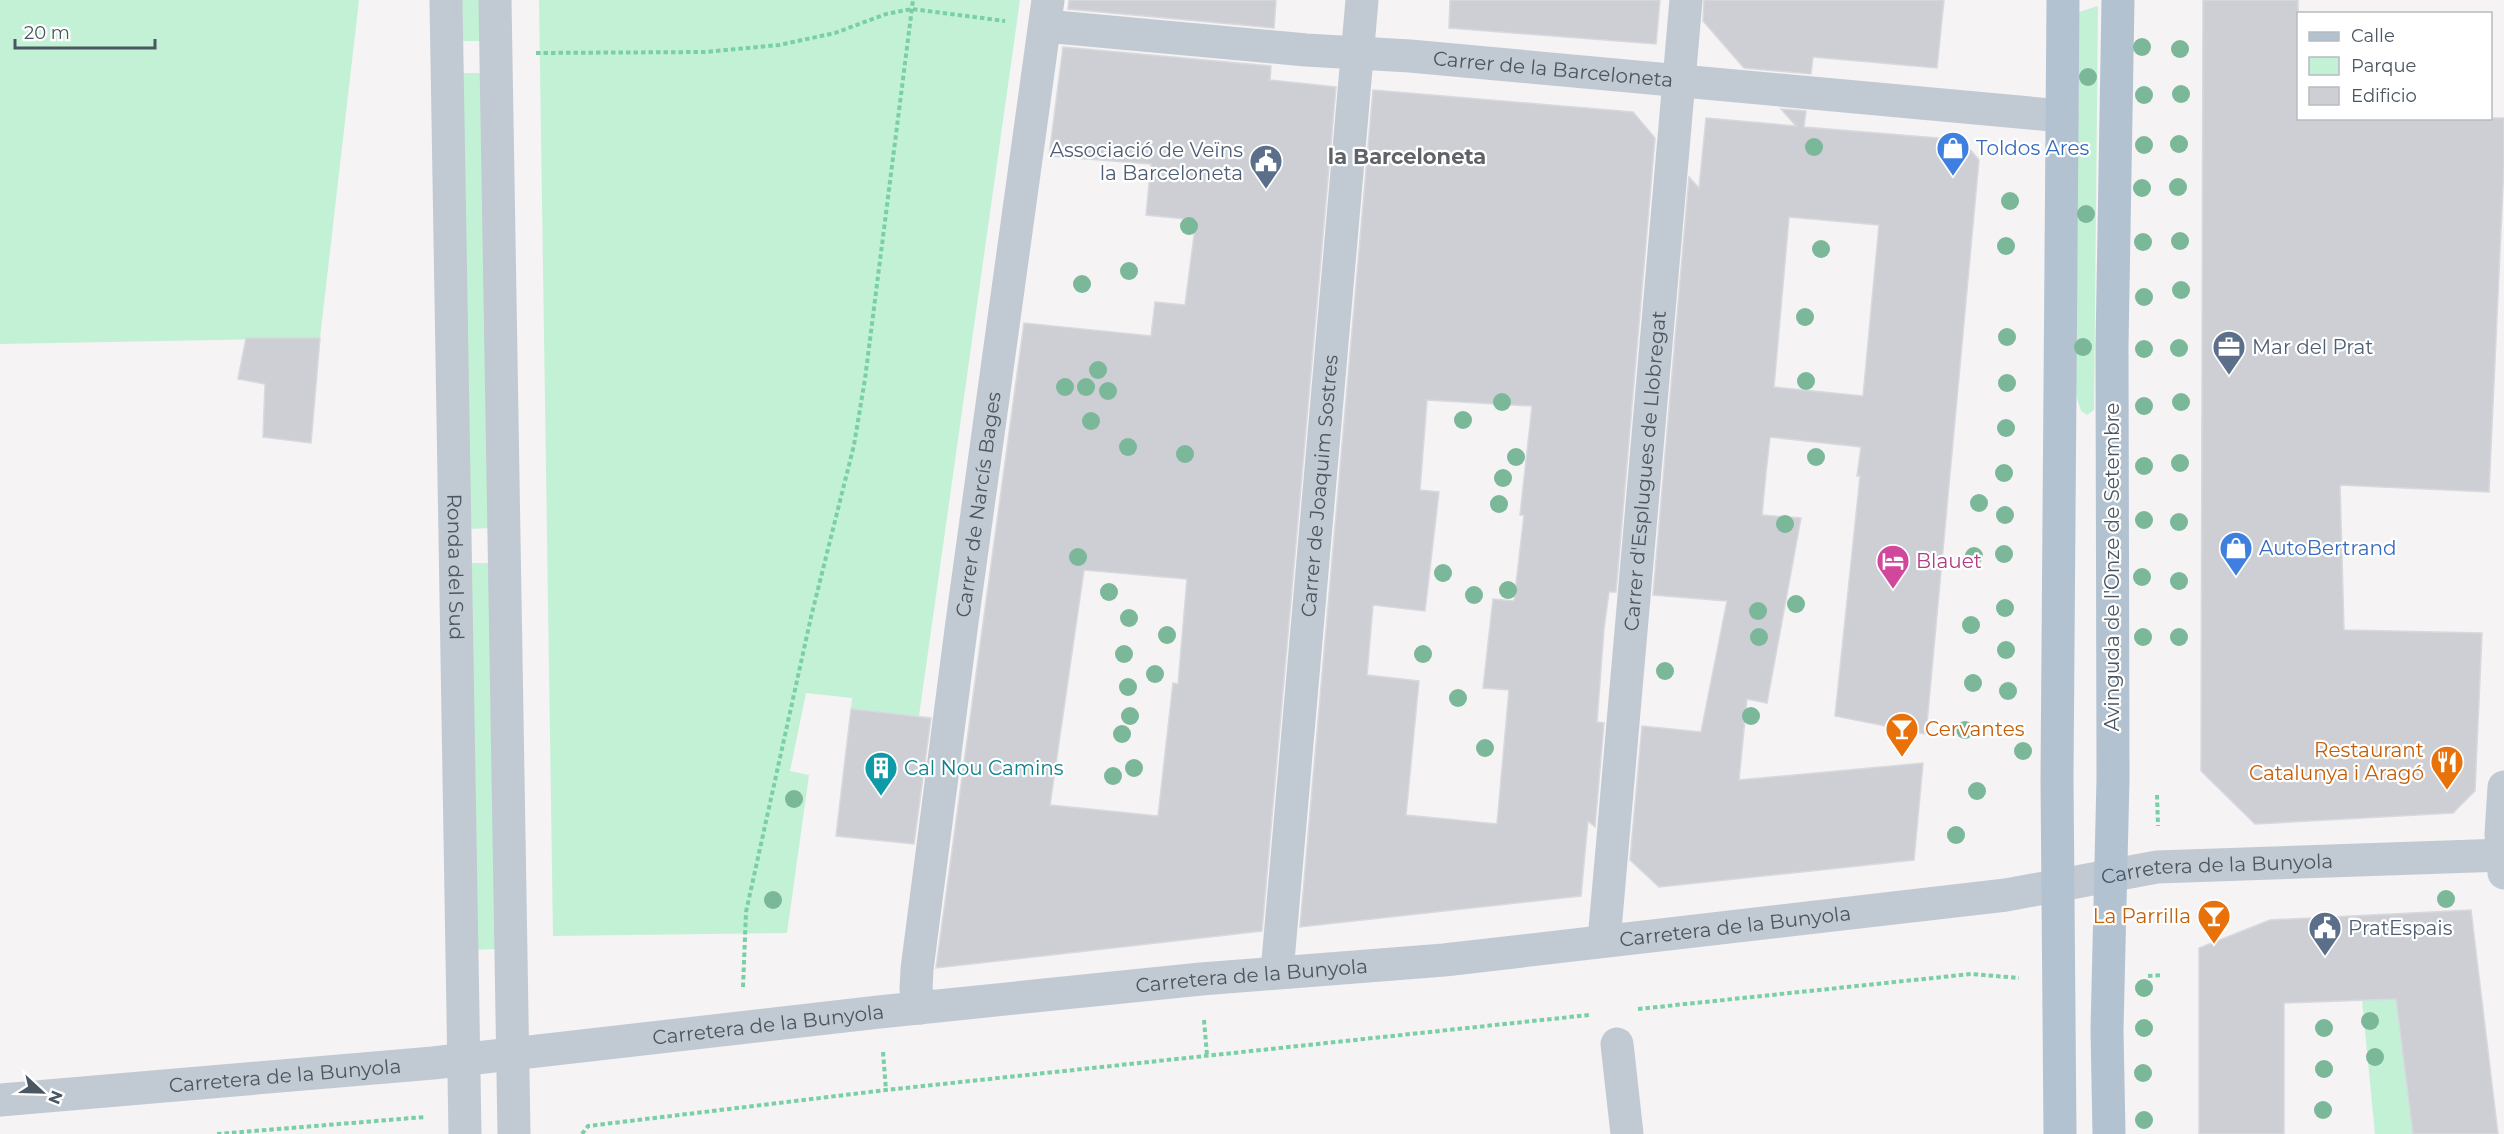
<svg xmlns="http://www.w3.org/2000/svg" width="2504" height="1134" viewBox="0 0 2504 1134" font-family="Montserrat,sans-serif">
	<rect width="100%" height="100%" fill="#f5f3f3"/>
	<path fill="#c3f1d5" d="M0 0H359L320 338 0 344Z
		M462 0H481L482 41H463Z
		M539 0H1020L919 716 851 709 852 698 806 693 790 771 809 775 787 933 553 936Z
		M2098 6 2094 410 2087 415 2081 411 2076 395 2079 12Z
		M463 73H483L489 528 469 529Z
		M471 563H490L495 949 476 950Z
		M2386 914 2413 1134H2375L2362 1000Z"/>
	<path fill="#cdcfd5" stroke="#d7d9de" stroke-width="1.5" fill-rule="evenodd" d="M1069 0H1276L1274 28 1068 9Z
		M1450 0H1660L1656 44 1449 28Z
		M1704 0H1944L1937 68 1813 57 1811 74 1744 68 1703 21Z
		M2203 0H2298V118H2504V164L2489 492 2340 485 2344 630 2482 633 2475 791 2453 813 2255 824 2201 771Z
		M1063 47 1271 66 1270 80 1336 87 1262 931 936 968 1024 323 1151 336 1155 302 1185 305 1196 220 1146 215 1151 164 1049 156ZM1084 570 1187 579 1178 684 1173 683 1158 816 1050 805Z
		M1373 90 1633 112 1655 138 1616 592H1609L1604 629 1597 722 1604 723 1595 827 1588 821 1581 896 1300 927ZM1427 400 1532 406 1520 515H1524L1514 601 1493 599 1483 688 1509 690 1497 824 1406 815 1419 681 1367 675 1373 605 1425 611 1439 492 1420 490Z
		M1781 109 1806 111 1804 127 1962 140 1979 160 1926 734 1835 716 1860 476H1857L1861 447 1770 437 1766 473 1762 515 1801 518 1767 703 1747 699 1739 780 1923 763 1914 860 1659 887 1630 860 1642 726 1701 732 1727 601 1653 595 1689 177 1699 188 1706 118 1796 126ZM1789 217 1879 225 1863 396 1774 387Z
		M246 338H320L311 443 263 437 265 384 238 379Z
		M851 709 931 718 914 844 836 836Z
		M2471 910 2498 1134H2413L2396 999 2284 1003V1134H2199V948L2270 920Z"/>
	<g fill="none" stroke-linecap="round" stroke-linejoin="round">
		<path stroke="#7ad0a6" stroke-width="4" stroke-dasharray="4.5 3" stroke-linecap="butt" d="M536 53 705 52 779 45 835 33 886 14 912 9 1005 21
			M2157 795 2158 826
			M2148 976 2162 975
			M743 987 746 912 811 617 854 445 865 379 913 0
			M1638 1009 1971 974 2019 978
			M1204 1020 1207 1055
			M883 1052 886 1090
			M217 1134 425 1117
			M582 1134 588 1126 886 1090 1589 1015"/>
		<g stroke="#c1cad2" stroke-width="33">
			<path id="s1" d="M446 0 465 1134"/>
			<path d="M495 0 514 1134"/>
			<path id="s2" d="M1045 26 1306 50 1410 56 2062 116"/>
			<path d="M2504 787 2501 834 2504 873"/>
			<path id="s3" d="M1604 941 1686 0"/>
			<path id="s4" d="M1277 972 1362 0"/>
			<path id="s5" d="M920 1008 916 989 917 969 962 622 1048 0"/>
			<path d="M1617 1044 1627 1134"/>
			<path id="s6" d="M0 1100 433 1063 879 1012 1201 979 1444 960 2006 895 2157 867 2504 855"/>
		</g>
		<path stroke="#b3c2d1" stroke-width="33" d="M2060 1134 2057 778 2063 0
			M2109 1134 2107 1030 2113 779 2112 347 2118 0"/>
	</g>
	<g fill="#7bb799">
		<circle cx="2142" cy="47" r="9"/>
		<circle cx="2180" cy="49" r="9"/>
		<circle cx="2088" cy="77" r="9"/>
		<circle cx="2181" cy="94" r="9"/>
		<circle cx="2144" cy="95" r="9"/>
		<circle cx="2179" cy="144" r="9"/>
		<circle cx="2144" cy="145" r="9"/>
		<circle cx="1814" cy="147" r="9"/>
		<circle cx="2178" cy="187" r="9"/>
		<circle cx="2142" cy="188" r="9"/>
		<circle cx="2010" cy="201" r="9"/>
		<circle cx="2086" cy="214" r="9"/>
		<circle cx="1189" cy="226" r="9"/>
		<circle cx="2180" cy="241" r="9"/>
		<circle cx="2143" cy="242" r="9"/>
		<circle cx="2006" cy="246" r="9"/>
		<circle cx="1821" cy="249" r="9"/>
		<circle cx="1129" cy="271" r="9"/>
		<circle cx="1082" cy="284" r="9"/>
		<circle cx="2181" cy="290" r="9"/>
		<circle cx="2144" cy="297" r="9"/>
		<circle cx="1805" cy="317" r="9"/>
		<circle cx="2007" cy="337" r="9"/>
		<circle cx="2083" cy="347" r="9"/>
		<circle cx="2179" cy="348" r="9"/>
		<circle cx="2144" cy="349" r="9"/>
		<circle cx="1098" cy="370" r="9"/>
		<circle cx="1806" cy="381" r="9"/>
		<circle cx="2007" cy="383" r="9"/>
		<circle cx="1065" cy="387" r="9"/>
		<circle cx="1086" cy="387" r="9"/>
		<circle cx="1108" cy="391" r="9"/>
		<circle cx="1502" cy="402" r="9"/>
		<circle cx="2181" cy="402" r="9"/>
		<circle cx="2144" cy="406" r="9"/>
		<circle cx="1463" cy="420" r="9"/>
		<circle cx="1091" cy="421" r="9"/>
		<circle cx="2006" cy="428" r="9"/>
		<circle cx="1128" cy="447" r="9"/>
		<circle cx="1185" cy="454" r="9"/>
		<circle cx="1516" cy="457" r="9"/>
		<circle cx="1816" cy="457" r="9"/>
		<circle cx="2180" cy="463" r="9"/>
		<circle cx="2144" cy="466" r="9"/>
		<circle cx="2004" cy="473" r="9"/>
		<circle cx="1503" cy="478" r="9"/>
		<circle cx="1979" cy="503" r="9"/>
		<circle cx="1499" cy="504" r="9"/>
		<circle cx="2005" cy="515" r="9"/>
		<circle cx="2144" cy="520" r="9"/>
		<circle cx="2179" cy="522" r="9"/>
		<circle cx="1785" cy="524" r="9"/>
		<circle cx="2004" cy="554" r="9"/>
		<circle cx="1974" cy="556" r="9"/>
		<circle cx="1078" cy="557" r="9"/>
		<circle cx="1443" cy="573" r="9"/>
		<circle cx="2142" cy="577" r="9"/>
		<circle cx="2179" cy="581" r="9"/>
		<circle cx="1508" cy="590" r="9"/>
		<circle cx="1109" cy="592" r="9"/>
		<circle cx="1474" cy="595" r="9"/>
		<circle cx="1796" cy="604" r="9"/>
		<circle cx="2005" cy="608" r="9"/>
		<circle cx="1758" cy="611" r="9"/>
		<circle cx="1129" cy="618" r="9"/>
		<circle cx="1971" cy="625" r="9"/>
		<circle cx="1167" cy="635" r="9"/>
		<circle cx="1759" cy="637" r="9"/>
		<circle cx="2143" cy="637" r="9"/>
		<circle cx="2179" cy="637" r="9"/>
		<circle cx="2006" cy="650" r="9"/>
		<circle cx="1124" cy="654" r="9"/>
		<circle cx="1423" cy="654" r="9"/>
		<circle cx="1665" cy="671" r="9"/>
		<circle cx="1155" cy="674" r="9"/>
		<circle cx="1973" cy="683" r="9"/>
		<circle cx="1128" cy="687" r="9"/>
		<circle cx="2008" cy="691" r="9"/>
		<circle cx="1458" cy="698" r="9"/>
		<circle cx="1130" cy="716" r="9"/>
		<circle cx="1751" cy="716" r="9"/>
		<circle cx="1965" cy="730" r="9"/>
		<circle cx="1122" cy="734" r="9"/>
		<circle cx="1485" cy="748" r="9"/>
		<circle cx="2023" cy="751" r="9"/>
		<circle cx="1134" cy="768" r="9"/>
		<circle cx="1113" cy="776" r="9"/>
		<circle cx="1977" cy="791" r="9"/>
		<circle cx="794" cy="799" r="9"/>
		<circle cx="1956" cy="835" r="9"/>
		<circle cx="2446" cy="899" r="9"/>
		<circle cx="773" cy="900" r="9"/>
		<circle cx="2144" cy="988" r="9"/>
		<circle cx="2370" cy="1021" r="9"/>
		<circle cx="2144" cy="1028" r="9"/>
		<circle cx="2324" cy="1028" r="9"/>
		<circle cx="2375" cy="1057" r="9"/>
		<circle cx="2324" cy="1069" r="9"/>
		<circle cx="2143" cy="1073" r="9"/>
		<circle cx="2323" cy="1110" r="9"/>
		<circle cx="2144" cy="1120" r="9"/>
	</g>
	<defs>
		<g id="shop-pin" transform="scale(1.725)"><path d="M0 17L-7.5 6A9.5 9.5 0 1 1 7.5 6Z" fill="#3f7fe0" stroke="#fff"/><path d="M-5-2.5h2.3a2.7 3.5 0 0 1 5.4 0H5L5.5 6h-11ZM-1.5-2.5h3a1.5 2.3 0 0 0-3 0Z" fill="#fff"/></g>
		<g id="civic-pin" transform="scale(1.725)"><path d="M0 17L-7.5 6A9.5 9.5 0 1 1 7.5 6Z" fill="#5c6f8a" stroke="#fff"/><path d="M-.6-6.5H3V-4.5H.6V-3L4-1V1h2V6H-6V1h2V-1L-.6-3ZM-1.2 2.5V6h2.4V2.5Z" fill="#fff"/></g>
		<g id="office-pin" transform="scale(1.725)"><path d="M0 17L-7.5 6A9.5 9.5 0 1 1 7.5 6Z" fill="#5c6f8a" stroke="#fff"/><path d="M-6-3h4V-5.5h4V-3h4V5H-6ZM-1-4.5V-3h2v-1.5ZM-6 0V1H6V0Z" fill="#fff"/></g>
		<g id="hotel-pin" transform="scale(1.725)"><path d="M0 17L-7.5 6A9.5 9.5 0 1 1 7.5 6Z" fill="#d1479c" stroke="#fff"/><path d="M-6-4.5h1.5V1H6V5H4.5V3h-9V5H-6ZM-4 0a1.8 1.8 0 1 1 3.6 0ZM.5 0V-2.5h3Q6-2.5 6 0Z" fill="#fff"/></g>
		<g id="bar-pin" transform="scale(1.725)"><path d="M0 17L-7.5 6A9.5 9.5 0 1 1 7.5 6Z" fill="#e8710a" stroke="#fff"/><path d="M-6-5H6L.8 .8V4.5H3.5V6h-7V4.5H-.8V.8Z" fill="#fff"/></g>
		<g id="restaurant-pin" transform="scale(1.725)"><path d="M0 17L-7.5 6A9.5 9.5 0 1 1 7.5 6Z" fill="#e8710a" stroke="#fff"/><path d="M-5-6h1v4h1v-4h1v4h1v-4h1v5L-1.5 .5V6h-2V.5L-5-1ZM5-6V6H3V1.5H1.5Q1.5-4 5-6Z" fill="#fff"/></g>
		<g id="building-pin" transform="scale(1.725)"><path d="M0 17L-7.5 6A9.5 9.5 0 1 1 7.5 6Z" fill="#0f9aa8" stroke="#fff"/><path d="M-4-6H4V6H1V3H-1V6H-4ZM-2.5-4.3h1.7v1.8h-1.7ZM.8-4.3h1.7v1.8H.8ZM-2.5-1h1.7V.8h-1.7ZM.8-1h1.7V.8H.8Z" fill="#fff"/></g>
	</defs>
	<g fill-rule="evenodd">
		<use href="#shop-pin" x="1953" y="148"/>
		<use href="#civic-pin" x="1266" y="161"/>
		<use href="#office-pin" x="2229" y="347"/>
		<use href="#shop-pin" x="2236" y="548"/>
		<use href="#hotel-pin" x="1893" y="561"/>
		<use href="#bar-pin" x="1902" y="729"/>
		<use href="#restaurant-pin" x="2447" y="762"/>
		<use href="#building-pin" x="881" y="768"/>
		<use href="#bar-pin" x="2214" y="916"/>
		<use href="#civic-pin" x="2325" y="928"/>
	</g>
	<g text-anchor="middle" dominant-baseline="central" stroke-width="4.5" stroke-linejoin="round" paint-order="stroke">
		<g font-size="20" fill="#4a5661" stroke="#fff">
			<text stroke="none"><textPath href="#s2" startOffset="510">Carrer de la Barceloneta</textPath></text>
			<text stroke="none"><textPath href="#s3" startOffset="472">Carrer d'Esplugues de Llobregat</textPath></text>
			<text stroke="none"><textPath href="#s4" startOffset="488">Carrer de Joaquim Sostres</textPath></text>
			<text stroke="none"><textPath href="#s5" startOffset="508">Carrer de Narcís Bages</textPath></text>
			<text stroke="none"><textPath href="#s1" startOffset="567">Ronda del Sud</textPath></text>
			<text transform="translate(2112 567) rotate(-90)">Avinguda de l'Onze de Setembre</text>
			<text stroke="none"><textPath href="#s6" startOffset="2230">Carretera de la Bunyola</textPath></text>
			<text stroke="none"><textPath href="#s6" startOffset="1744">Carretera de la Bunyola</textPath></text>
			<text stroke="none"><textPath href="#s6" startOffset="1258">Carretera de la Bunyola</textPath></text>
			<text stroke="none"><textPath href="#s6" startOffset="772">Carretera de la Bunyola</textPath></text>
			<text stroke="none"><textPath href="#s6" startOffset="286">Carretera de la Bunyola</textPath></text>
		</g>
		<g font-size="20" fill="#366cbe" stroke="#fff" text-anchor="start">
			<text x="1976" y="148">Toldos Ares</text>
			<text x="2259" y="548">AutoBertrand</text>
		</g>
		<g font-size="20" fill="#4e5e75" stroke="#fff" text-anchor="start">
			<text x="1243" y="150" text-anchor="end">Associació de Veïns<tspan x="1243" dy="23">la Barceloneta</tspan></text>
			<text x="2252" y="347">Mar del Prat</text>
			<text x="2348" y="928">PratEspais</text>
		</g>
		<g font-size="20" fill="#b23c85" stroke="#fff" text-anchor="start">
			<text x="1916" y="561">Blauet</text>
		</g>
		<g font-size="20" fill="#c56008" stroke="#fff" text-anchor="end">
			<text x="1925" y="729" text-anchor="start">Cervantes</text>
			<text x="2424" y="750">Restaurant<tspan x="2424" dy="23">Catalunya i Aragó</tspan></text>
			<text x="2191" y="916">La Parrilla</text>
		</g>
		<g font-size="20" fill="#0d838f" stroke="#fff" text-anchor="start">
			<text x="904" y="768">Cal Nou Camins</text>
		</g>
		<g font-size="21" font-weight="bold" fill="#5f6368" stroke="#fff">
			<text x="1407" y="156">la Barceloneta</text>
		</g>
	</g>
	<rect x="2297" y="12" width="195" height="108" fill="#ffffff" stroke="#b7bbc0" stroke-width="1.5"/>
	<rect x="2309" y="32" width="30" height="9" fill="#b3c2d1" stroke="#b7bbc0" stroke-width="1.5"/>
	<text x="2351" y="42" font-size="18" fill="#4a5661">Calle</text>
	<rect x="2309" y="57" width="30" height="18" fill="#c3f1d5" stroke="#b7bbc0" stroke-width="1.5"/>
	<text x="2351" y="72" font-size="18" fill="#4a5661">Parque</text>
	<rect x="2309" y="87" width="30" height="18" fill="#cdcfd5" stroke="#b7bbc0" stroke-width="1.5"/>
	<text x="2351" y="102" font-size="18" fill="#4a5661">Edificio</text>
	<g transform="translate(42 1092) rotate(112)" stroke="#ffffff" stroke-width="4.5" paint-order="stroke">
	<path d="M0-4.5L10 22L0 15L-10 22Z" fill="#4a5661"/>
	<text y="-9" font-size="16" font-weight="bold" text-anchor="middle" fill="#4a5661">N</text>
	</g>
	<path d="M15 39v9h140v-9" fill="none" stroke="#4a5661" stroke-width="3"/>
	<text x="24" y="39" font-size="18" fill="#4a5661" stroke="#ffffff" stroke-width="4.5" paint-order="stroke">20 m</text>
</svg>
